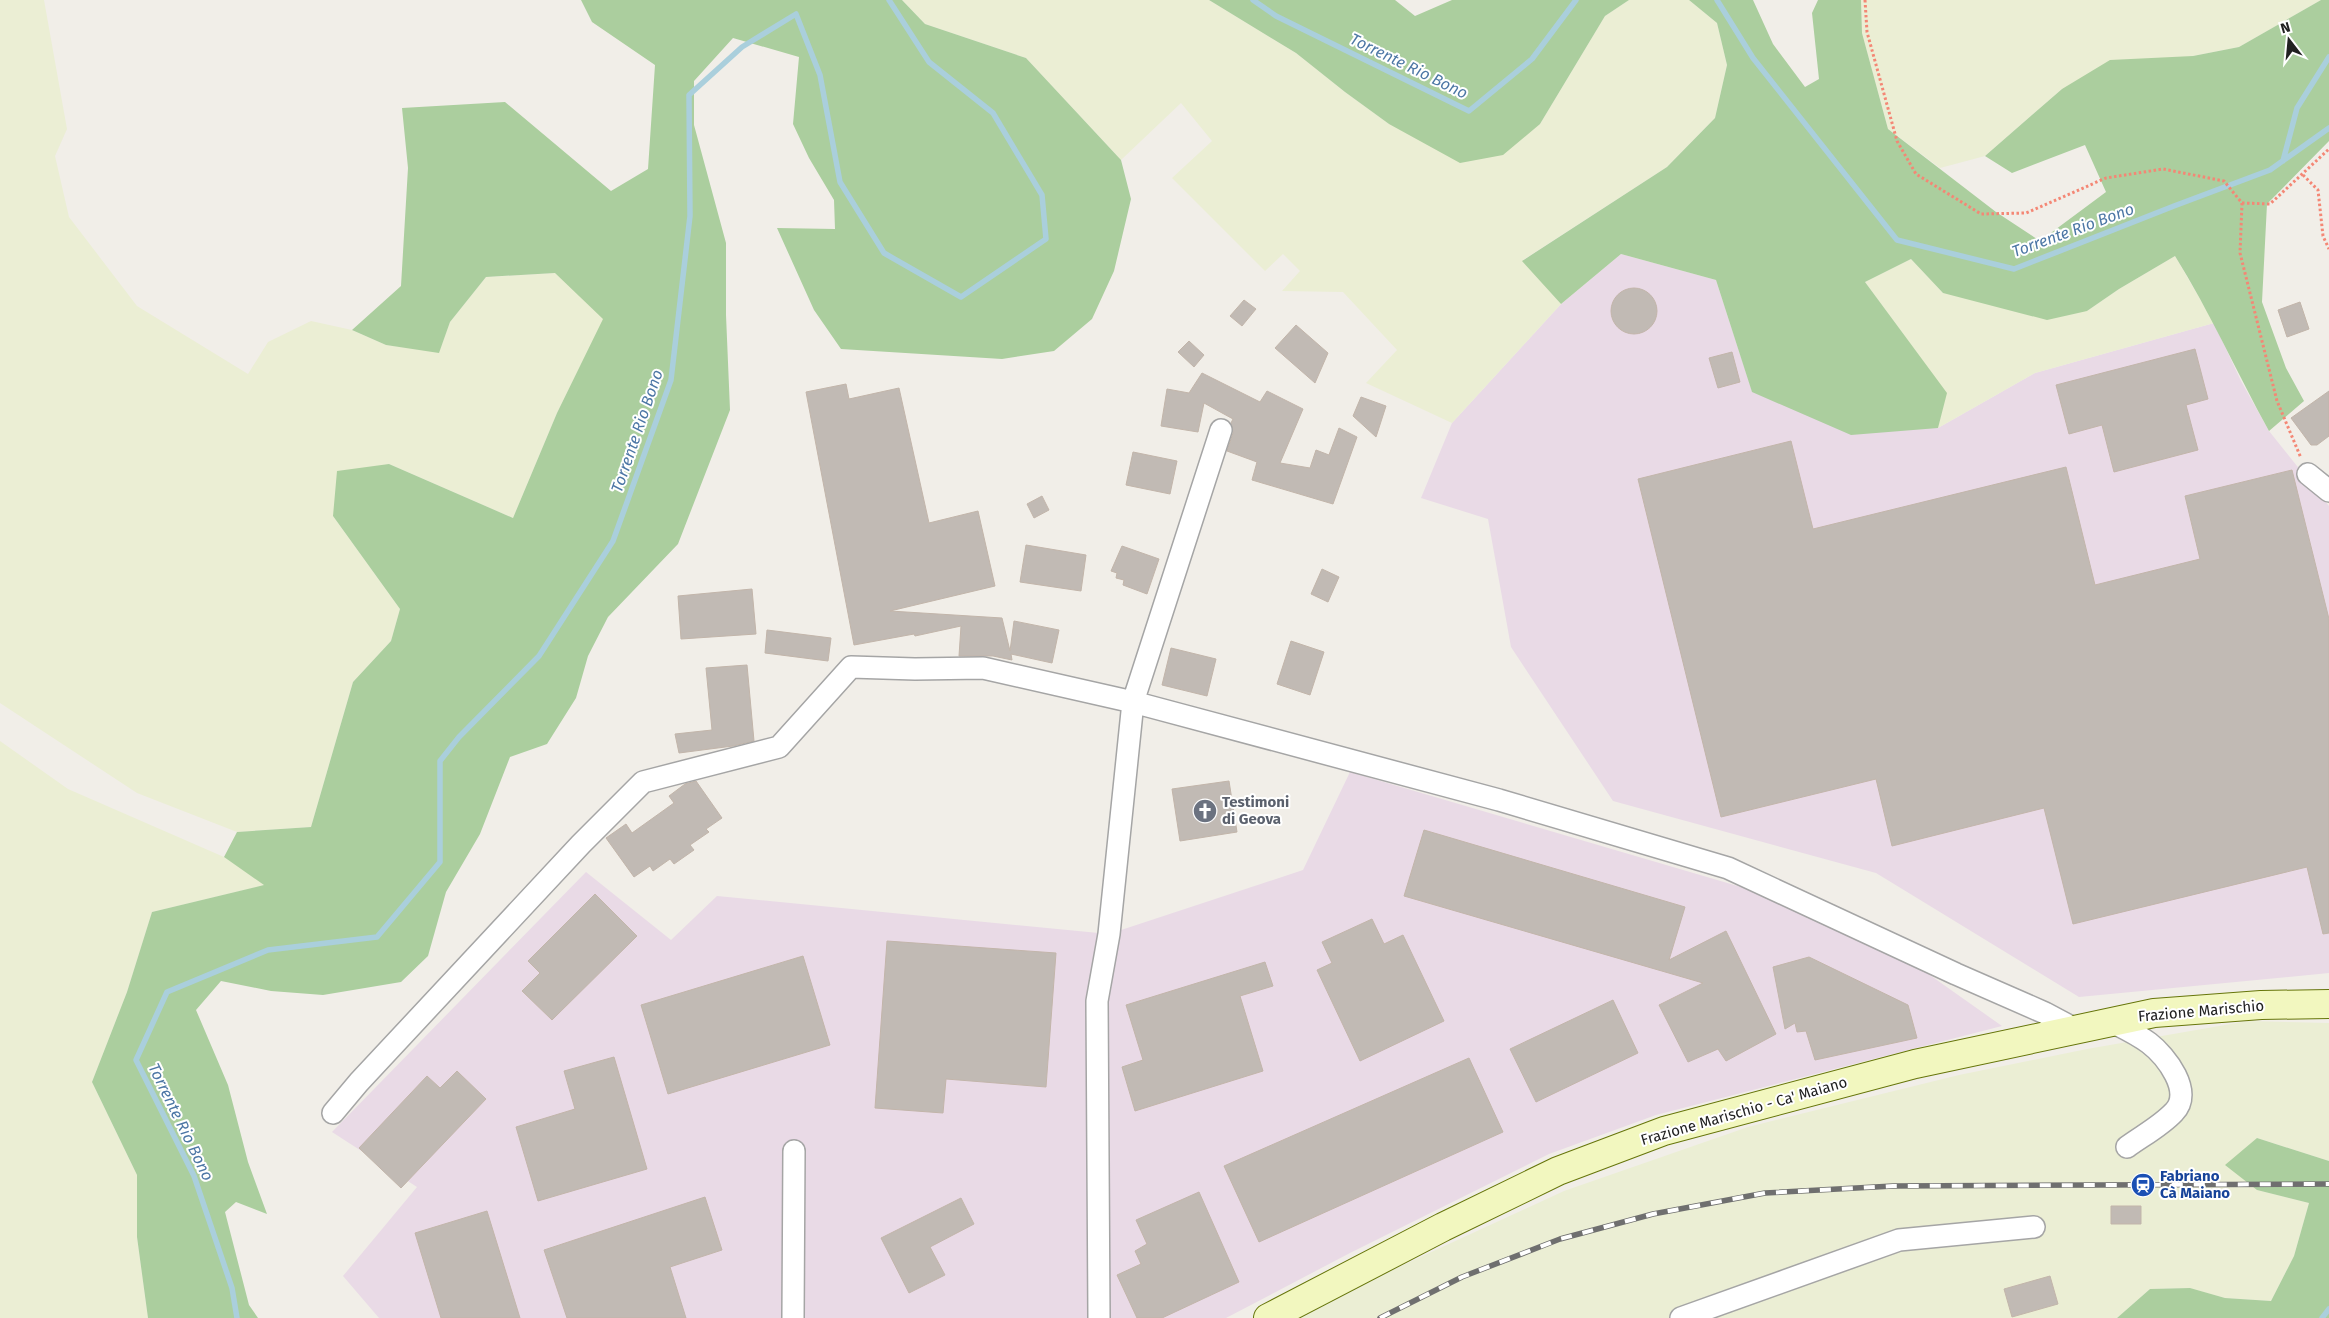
<svg xmlns="http://www.w3.org/2000/svg" width="2329" height="1318" viewBox="0 0 2329 1318" font-family="'Fira Sans',sans-serif">
	<rect width="100%" height="100%" fill="#f1eee8"/>
	<path fill="#e9dae6" d="M1621 254 1716 280 1752 391 1938 428 2035 373 2214 323 2241 381 2269 431 2329 506V973L2079 997 1876 873 1613 801 1511 647 1488 519 1421 498 1452 423 1561 304Z
		M1350 772 1741 887 1917 966 2002 1026 1656 1115 1549 1154 1350 1253 1226 1318H379L343 1276 417 1187 332 1132 586 872 671 940 717 896 1109 934 1303 870Z"/>
	<path fill="#ebeed4" d="M0 0H44L67 129 55 156 69 217 137 306 248 374 268 342 311 321 352 330 386 345 439 352 450 322 486 277 556 273 604 319 557 413 513 518 389 464 333 516 400 609 391 641 353 682 311 827 237 832 137 793 0 703Z
		M902 0H1209L1296 53 1345 92 1389 124H1540L1605 16 1629 0H1689L1717 23 1727 65 1715 118 1667 167 1523 260 1561 304 1452 423 1366 383 1397 350 1343 292 1282 291 1300 271 1283 254 1265 271 1172 178 1212 141 1181 103 1121 160 1026 58 925 24Z
		M1861 0H2321L2239 47 2193 56 2062 89 1985 156 1940 168 1888 129 1862 33Z
		M2175 256 2214 323 2035 373 1938 428 1946 393 1865 282 1911 259 1943 293 2087 311 2119 289Z
		M0 741 68 789 224 857 265 885 152 912 127 992 92 1082 137 1175V1237L148 1318H0Z
		M2248 1021 2329 1023V1161L2257 1138V1190L2309 1203 2294 1256 2271 1301 2225 1298 2189 1288 2150 1289 2117 1318H1298L1351 1289 1564 1191 1748 1127 1959 1075 2087 1049Z"/>
	<path fill="#abce9e" d="M581 0H902L925 24 1026 58 1121 160 1131 199 1114 271 1092 319 1054 351 1002 359 841 349 814 310 777 228 835 229 834 200 809 158 793 124 799 57 733 38 694 81V125L726 243V315L730 410 678 544 608 617 588 656 576 698 547 744 510 757 480 834 446 892 428 956 401 982 323 995 271 991 221 981 196 1010 228 1085 248 1162 267 1214 236 1202 225 1212 249 1305 258 1318H148L137 1237V1175L92 1082 127 992 152 912 264 885 224 857 237 832 311 827 353 682 391 641 400 609 333 516 337 471 389 464 513 518 557 413 603 319 555 273 486 277 450 322 439 353 386 345 352 330 401 286 408 168 402 108 505 102 611 191 648 169 655 65 592 22Z
		M1209 0H1395L1415 16 1452 0H1629L1605 16 1540 124 1503 155 1460 163 1389 124 1345 92 1296 53Z
		M1689 0H1753L1773 44 1805 87 1819 79 1812 13 1818 0H1861L1862 33 1888 129 1996 212 2040 241 2106 192 2085 145 2012 173 1985 156 2062 89 2110 60 2193 56 2239 47 2321 0H2329V141L2267 204 2262 302 2286 368 2304 401 2269 431C2237 373 2210 312 2175 256L2119 289 2087 311 2047 320 1943 293 1911 259 1865 282 1947 393 1938 428 1851 435 1752 392 1716 280 1621 254 1561 304 1522 261 1667 167 1715 118 1727 65 1717 23Z
		M2257 1138 2329 1161V1318H2117L2150 1289 2190 1288 2225 1298 2271 1301 2294 1256 2309 1203 2257 1190 2225 1165Z"/>
	<g fill="none" stroke-linecap="round" stroke-linejoin="round">
		<path stroke="#aacfdc" stroke-width="5.5" d="M1253 0 1276 16 1469 111 1532 59 1576 0
			M1717 0 1753 58 1897 240 2014 269 2174 206 2270 170 2329 128
			M2283 161 2297 108 2329 57
			M237 1318 232 1288 194 1176 136 1060 167 992 268 950 377 937 440 862V761L459 737 539 656 613 541 671 380 690 216 689 95 742 47 796 14 820 75 840 182 884 253 961 297 1046 239 1042 195 993 113 929 62 889 0
			M2322 1318 2329 1309"/>
	</g>
	<path fill="#c1bab4" stroke="#c2b5aa" d="M1611 311a23 23 0 1 1 46 0a23 23 0 1 1-46 0Z
		M1244 300 1256 309 1242 326 1230 316Z
		M2300 302 2309 329 2287 337 2278 310Z
		M1296 325 1328 353 1315 383 1275 348Z
		M1189 341 1204 355 1194 367 1178 352Z
		M2195 349 2208 399 2186 405 2198 450 2114 472 2102 425 2069 434 2056 385Z
		M1732 352 1740 382 1718 388 1709 358Z
		M1202 373 1260 402 1267 391 1303 409 1280 463 1310 468 1316 450 1329 455 1339 428 1357 437 1333 504 1252 480 1257 462 1227 451 1233 433 1231 423 1233 419 1204 403 1198 432 1161 426 1167 389 1189 393Z
		M846 384 849 399 899 388 929 523 978 511 995 586 890 611 1002 618 1010 651 1014 621 1059 630 1052 663 1011 654 1012 660 993 656H959L961 626 915 636 914 634 854 645 806 392Z
		M2329 391V436L2317 445H2311L2291 418Z
		M1361 397 1386 406 1376 437 1353 416Z
		M1791 441 1813 529 2066 467 2095 585 2200 559 2185 496 2292 470 2329 619V933L2323 934 2307 867 2073 924 2044 808 1892 846 1876 779 1721 817 1638 479Z
		M1133 452 1177 461 1170 494 1126 485Z
		M1042 496 1049 510 1034 518 1027 504Z
		M1026 545 1086 555 1081 591 1020 582Z
		M1122 546 1159 559 1147 594 1123 585 1124 580 1116 578 1117 573 1111 571Z
		M1322 569 1339 577 1328 602 1311 594Z
		M752 589 756 634 681 639 678 596Z
		M767 630 831 638 828 661 765 653Z
		M1291 641 1324 652 1310 695 1277 684Z
		M1171 648 1216 659 1207 696 1162 685Z
		M747 665 754 741 733 746 679 753 675 734 712 730 706 668Z
		M696 781 722 818 706 829 709 832 690 845 694 850 674 864 670 859 653 871 650 866 634 877 606 838 626 824 632 833 674 803 669 796 685 784Z
		M1229 781 1237 832 1180 841 1172 789Z
		M1424 830 1685 907 1669 960 1726 931 1776 1034 1726 1061 1718 1049 1688 1062 1659 1005 1703 983 1404 896Z
		M595 894 637 936 552 1020 522 991 540 973 528 961Z
		M1372 919 1384 944 1403 935 1444 1021 1360 1061 1317 970 1332 963 1322 942Z
		M887 941 1056 953 1046 1087 946 1079 943 1113 875 1108Z
		M803 956 830 1045 668 1094 641 1005Z
		M1809 957 1908 1005 1917 1038 1815 1060 1806 1031 1797 1032 1795 1023 1785 1029 1773 967Z
		M1265 962 1273 986 1240 996 1263 1071 1135 1111 1122 1067 1143 1060 1126 1005Z
		M1613 1000 1638 1053 1536 1102 1510 1049Z
		M614 1057 647 1169 538 1201 516 1127 575 1109 564 1071Z
		M1469 1058 1503 1132 1259 1242 1224 1166Z
		M457 1071 486 1099 401 1188 359 1148 427 1076 440 1088Z
		M1199 1192 1239 1282 1162 1318H1137L1117 1275 1141 1264 1135 1251 1147 1244 1136 1220Z
		M705 1197 722 1250 670 1267 686 1318H567L544 1250Z
		M961 1198 974 1224 930 1247 945 1275 909 1293 881 1238Z
		M2111 1206H2141V1224H2111Z
		M487 1211 520 1318H441L415 1233Z
		M2050 1276 2058 1304 2012 1317 2004 1289Z"/>
	<g fill="none" stroke-linecap="round" stroke-linejoin="round">
		<g stroke="#a5a5a5" stroke-width="24">
			<path id="street" d="M2308 474 2329 491
				M2112 1022C2124 1028 2137 1034 2149 1043 2166 1056 2194 1092 2174 1112 2161 1126 2142 1136 2127 1147
				M333 1113 359 1082 581 844 643 782 779 747 851 667 915 669 983 668 1133 702 1499 800 1728 868 1956 974 2045 1013 2075 1029
				M793 1318 794 1151
				M1099 1318 1097 1001 1109 934 1133 702 1221 430
				M1681 1318 1899 1240 2034 1227"/>
		</g>
		<g stroke="#66750a" stroke-width="30">
			<path id="secondary" d="M1268 1318 1443 1227 1558 1171 1664 1131 1915 1064 2154 1013 2261 1005 2329 1004"/>
		</g>
		<path stroke="#f48775" stroke-width="3" stroke-dasharray="2.5 2.5" stroke-linecap="butt" d="M1865 0 1867 32 1897 141 1916 174 1981 214 2026 213 2106 178 2163 169 2224 181 2242 203 2240 253 2277 401 2301 458
			M2303 175 2318 190 2323 236 2329 249
			M2242 203 2270 204 2329 149"/>
		<use href="#street" stroke="#fff" stroke-width="21"/>
		<use href="#secondary" stroke="#f2f7bf" stroke-width="28"/>
		<g stroke="#6f6f6f" stroke-width="5.5">
			<path id="rail" d="M1380 1318 1462 1277 1560 1239 1653 1214 1765 1193 1893 1186 2329 1184"/>
		</g>
		<use href="#rail" stroke="#fff" stroke-width="4" stroke-dasharray="11" stroke-linecap="butt"/>
	</g>
	<defs>
		<g id="church-disc" transform="scale(1.25)"><circle r="9.5" fill="#6b7280" stroke="#fff"/><path d="M-1.2-6h2.4v3.5h3.3v2.4h-3.3V6h-2.4V-.1h-3.3v-2.4h3.3Z" fill="#fff"/></g>
		<g id="station-disc" transform="scale(1.25)"><circle r="9.5" fill="#1a4fb4" stroke="#fff"/><path d="M-3-6H3Q5-6 5-4V2Q5 4 3 4L4.5 6H3L1.5 4h-3L-3 6H-4.5L-3 4Q-5 4-5 2V-4Q-5-6-3-6ZM-3.5-4v3h7v-3ZM-3.5 1v1.5H-2V1ZM2 1v1.5H3.5V1Z" fill="#fff"/></g>
	</defs>
	<g fill-rule="evenodd">
		<use href="#church-disc" x="1205" y="811"/>
		<use href="#station-disc" x="2143" y="1185"/>
	</g>
	<g text-anchor="middle" dominant-baseline="central" stroke-width="4" stroke-linejoin="round" paint-order="stroke">
		<g font-size="15" font-weight="bold" fill="#5b616d" stroke="#fff" text-anchor="start">
			<text x="1222" y="802">Testimoni<tspan x="1222" dy="17">di Geova</tspan></text>
		</g>
		<g font-size="15" fill="#212121" stroke="#fff">
			<text transform="translate(2201 1011) rotate(-5)">Frazione Marischio</text>
			<text transform="translate(1744 1111) rotate(-16)">Frazione Marischio - Ca' Maiano</text>
		</g>
		<g font-size="15" font-weight="bold" fill="#164399" stroke="#fff" text-anchor="start">
			<text x="2160" y="1176">Fabriano<tspan x="2160" dy="17">Cà Maiano</tspan></text>
		</g>
		<g font-size="16" font-style="italic" fill="#4d77a5" stroke="#fff">
			<text transform="translate(1409 66) rotate(26)">Torrente Rio Bono</text>
			<text transform="translate(2073 230) rotate(-20)">Torrente Rio Bono</text>
			<text transform="translate(637 431) rotate(-71)">Torrente Rio Bono</text>
			<text transform="translate(181 1122) rotate(64)">Torrente Rio Bono</text>
		</g>
	</g>
	<g transform="translate(2289 40) rotate(344)" stroke="#ffffff" stroke-width="4" paint-order="stroke">
	<path d="M0-4L9 19L0 12L-9 19Z" fill="#212121"/>
	<text y="-8" font-size="14" font-weight="bold" text-anchor="middle" fill="#212121">N</text>
	</g>
</svg>
